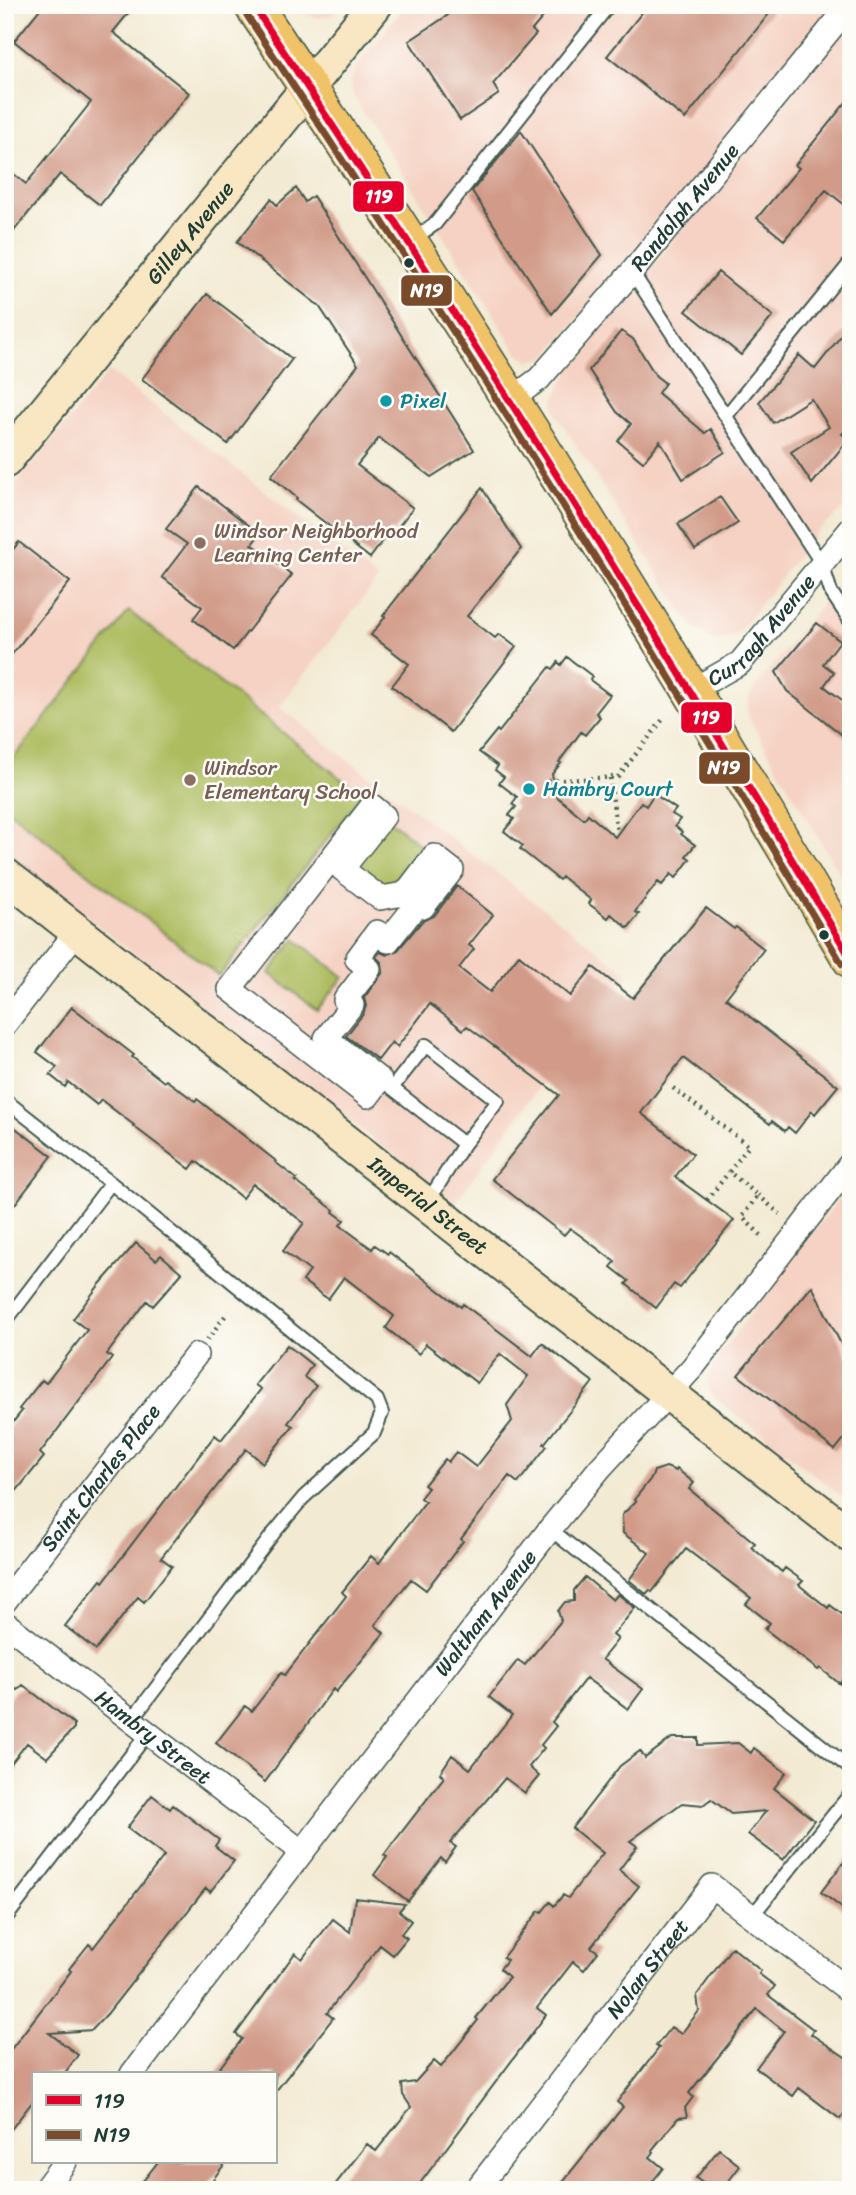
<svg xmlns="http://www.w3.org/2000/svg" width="856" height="2195" viewBox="0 0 856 2195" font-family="Sriracha,sans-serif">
	<rect width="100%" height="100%" fill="#fdfcf7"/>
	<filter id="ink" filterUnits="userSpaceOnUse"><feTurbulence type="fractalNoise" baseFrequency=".0143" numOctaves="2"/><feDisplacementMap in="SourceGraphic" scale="14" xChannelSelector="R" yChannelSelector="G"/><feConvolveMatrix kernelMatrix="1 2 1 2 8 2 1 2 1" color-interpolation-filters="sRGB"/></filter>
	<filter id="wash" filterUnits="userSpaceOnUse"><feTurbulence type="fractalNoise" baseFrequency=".00686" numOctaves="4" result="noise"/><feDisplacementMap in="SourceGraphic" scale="28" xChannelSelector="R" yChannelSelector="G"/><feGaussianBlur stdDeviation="1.57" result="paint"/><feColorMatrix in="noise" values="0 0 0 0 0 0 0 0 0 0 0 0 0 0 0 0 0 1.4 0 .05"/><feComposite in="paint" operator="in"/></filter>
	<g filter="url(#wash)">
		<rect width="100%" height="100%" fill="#f3ead3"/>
		<path fill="#f5d2c3" d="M293 5H343L330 16 317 18 302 13Z
			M406 5H839L719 153 544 358 529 361 517 352 353 95 351 82 356 68Z
			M851 23V504L818 530 739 632 727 639 711 640 692 626 556 414 554 400 572 365Z
			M109 371 378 579 279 707 629 974 537 1090 455 1203 312 1092 298 1087 257 1057 251 1045 5 853V497Z
			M851 549V894L752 724 747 710 749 698 755 687 838 584 844 559Z
			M851 1183V1503L714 1397 709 1391 707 1381 721 1352Z"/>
		<path fill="#adbc5e" stroke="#667c49" stroke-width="2" d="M129 611 362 795 219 976 5 808V769Z
			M384 816 434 856 380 898 342 869Z
			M295 939 344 977 317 1010 269 973Z"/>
		<g id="blocks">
			<path fill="#d29b89" d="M43 5H135L113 32 189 93 100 205 60 174 5 242V167L26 184 91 102 14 41Z
				M438 5H553L532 30 536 34 493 84 499 94 460 120 409 41 448 15Z
				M648 5H776L685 119 607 56Z
				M851 96V210L826 190 784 240 757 218 799 168 795 165Z
				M521 131 602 255 552 314 472 191Z
				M296 188 305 202 313 196 474 450 431 477 379 438 357 465 413 508 394 532 391 530 370 558 296 500 297 498 271 476 358 365 319 306 237 242 271 199 277 205Z
				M718 272 773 316 741 355 686 311Z
				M207 294 292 359 228 444 142 379Z
				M851 323V424L842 434 849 439 812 484 791 452 829 427 811 399 773 423 759 402 799 355 815 369Z
				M621 331 633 339 656 376 665 383 658 393 705 433 711 429 725 452 683 479 660 441 643 462 618 441 631 424 617 412 589 370Z
				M199 487 260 534 252 544 292 575 233 650 193 619 202 607 162 577 187 544 166 529Z
				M482 488 521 549 467 616 495 638 499 634 516 647 451 732 392 686 409 664 371 635 385 617 383 616Z
				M720 497 738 523 695 550 678 524Z
				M19 542 70 582 5 663V559Z
				M817 623 840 641 823 664 834 672 824 686 851 707V742L787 691 776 672Z
				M567 657 592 676 590 680 610 695 596 713 600 717 585 735 581 732 559 762 561 763 552 774 556 796 584 819 588 814 615 837 641 802 646 806 654 794 676 809 672 814 680 819 675 826 682 832 681 834 695 845 686 856 690 859 676 878 671 874 662 885 658 882 635 912 639 914 628 928 611 914 608 918 589 904 591 900 562 877 559 880 520 849 523 846 504 831 514 819 509 815 516 807 512 804 517 797 499 783 504 777 495 770 498 766 479 752 497 730 499 732 550 667 553 669 558 662 561 665Z
				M457 886 493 915 469 945 474 949 459 968 490 992 519 955 570 996 593 967 633 998 706 908 734 929 736 927 764 949 726 998 838 1086 815 1114 812 1111 795 1133 788 1127 785 1131 772 1121 770 1124 683 1058 641 1113 693 1154 675 1177 734 1220 680 1288 674 1284 656 1308 626 1284 629 1281 611 1267 615 1262 585 1239 570 1228 564 1235 492 1179 559 1095 467 1026 463 1030 430 1004 397 1047 392 1042 378 1060 346 1036 363 1014 366 1006 364 998 383 972 382 963 376 957 380 952 387 955 398 950 422 921 434 916Z
				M72 1007 134 1055 132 1057 164 1082 166 1080 195 1101 197 1099 276 1161 275 1162 297 1179 295 1181 334 1210 333 1212 344 1220 340 1225 372 1249 375 1245 388 1254 389 1252 461 1307 463 1304 532 1356 542 1343 593 1382 544 1444 547 1446 518 1483 509 1476 461 1539 463 1541 426 1590 411 1579 375 1625 384 1633 336 1692 333 1689 265 1782 216 1743 245 1706 252 1711 281 1673 285 1675 346 1596 342 1592 371 1556 379 1563 425 1502 420 1498 428 1488 424 1485 445 1459 448 1462 456 1452 476 1467 512 1421 507 1405 528 1376 500 1354 477 1383 426 1344 419 1354 386 1328 394 1316 344 1277 328 1299 303 1281 310 1271 283 1251 304 1223 253 1184 242 1198 196 1161 190 1169 133 1126 134 1125 101 1100 97 1105 68 1082 65 1087 50 1075 57 1067 37 1052Z
				M5 1120 52 1156 5 1217Z
				M136 1243 156 1260 161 1255 182 1273 153 1306 147 1301 107 1354 112 1358 40 1453 44 1457 5 1505V1432L22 1411 19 1409 42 1380 46 1383 87 1330 73 1319 100 1284Z
				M812 1286 851 1364V1430L835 1450 738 1375Z
				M287 1345 312 1365 304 1377 316 1386 288 1423 293 1426 263 1463 246 1449 161 1558 172 1566 144 1602 138 1597 96 1650 65 1626 101 1580 103 1582 215 1435 221 1440 261 1389 255 1385Z
				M666 1467 676 1471 677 1469 694 1483 689 1489 755 1543 751 1547 782 1572 785 1568 803 1581 799 1585 828 1608 830 1605 851 1621V1687L842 1680 840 1684 820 1668 818 1670 765 1629 770 1623 746 1604 751 1598 686 1549 652 1592 650 1590 646 1594 629 1580 649 1553 623 1533 622 1515 636 1501 634 1500 652 1477 654 1471Z
				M585 1577 613 1600 618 1594 635 1608 613 1635 618 1639 602 1659 643 1689 628 1709 586 1678 552 1722 556 1726 541 1745 544 1748 529 1767 539 1776 525 1793 505 1778 450 1843 456 1847 445 1862 441 1858 408 1901 374 1875 387 1857 384 1855 444 1777 440 1773 452 1755 470 1769 512 1715 489 1697 518 1660 525 1665 561 1621 558 1611 565 1602 574 1601V1590Z
				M23 1685 74 1724V1728L47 1758 27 1743 5 1771V1703L16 1689 18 1690Z
				M672 1738H698V1745L738 1743 751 1753 754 1748 786 1773 774 1788 814 1820 783 1860 748 1834 766 1811 731 1814 711 1799 703 1805 682 1803 630 1841 637 1846 619 1870 639 1886 591 1947 598 1952 584 1970 573 1962 537 2008 546 2015 415 2190H331L367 2144 376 2151 411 2107 403 2095 402 2084 415 2082 434 2061 441 2067 478 2020 476 2018 509 1977 500 1969 507 1960 503 1957 539 1911 542 1912 550 1902 554 1906 563 1895 568 1898 603 1853 572 1828 620 1766 640 1751 645 1758Z
				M152 1795 170 1809 173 1805 219 1840 215 1846 234 1861 210 1892 206 1888 107 2014 92 2030 49 2033 78 2055 64 2074H33V2101L5 2137V2057L71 1971 69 1969 89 1944 93 1948 164 1856 127 1828Z
				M851 1853V1915L821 1892Z
				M355 1898 405 1904 399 1911 411 1921 401 1934 407 1938 393 1955 380 1945 327 2013 333 2018 275 2092V2074H215L242 2039 236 2034 295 1953 302 1959 333 1919 350 1932Z
				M732 1947 761 1971 759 1974 775 1986 768 1995 814 2030 811 2034 851 2061V2105L840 2119 799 2088 793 2096 756 2068 784 2031 757 2009 689 2093 693 2097 685 2108 687 2117 678 2118 652 2150 654 2152 650 2157 663 2168 646 2190H556L623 2107 617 2102 659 2048 656 2046 671 2027 681 2034 699 2011 697 1995Z
				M719 2149 740 2166 722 2190H712L696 2178Z
				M158 2162H226L205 2190H136Z"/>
		</g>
	</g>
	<g filter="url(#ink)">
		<use href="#blocks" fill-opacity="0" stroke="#3f574c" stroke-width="2"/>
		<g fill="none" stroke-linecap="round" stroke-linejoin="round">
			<g stroke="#3f574c" stroke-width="16">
				<path id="lane" d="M411 240 435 224 609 5
					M632 272 822 564 831 592 851 622
					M726 416 851 262
					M426 1045 498 1101 464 1144 392 1088Z
					M5 1100 111 1183 377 1400 382 1413 374 1433 303 1498 273 1534 131 1721
					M427 1203 464 1144
					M5 1322 111 1183
					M550 1529 851 1769
					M752 1916 851 1793
					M5 1919 148 1733"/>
			</g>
			<g stroke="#3f574c" stroke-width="26">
				<g id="street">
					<path id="s1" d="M510 400 539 379 632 272 850 5"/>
					<path id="s2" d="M692 690 740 663 851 529"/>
					<path d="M372 806 384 816 342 869 380 898 405 894 434 856 452 870 423 907 418 903 388 941 377 932 357 959 369 969 345 1000 352 1005 326 1038 380 1080 368 1096 230 989Z"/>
					<path d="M5 1024 77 931"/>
					<path id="s3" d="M5 1601 196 1355"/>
					<path id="s4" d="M5 1623 301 1851"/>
					<path id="s5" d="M132 2074 550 1529 600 1468 693 1367 851 1163"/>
					<path d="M44 2190 65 2162"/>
					<path id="s6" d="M476 2190 712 1886 851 1992"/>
				</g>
			</g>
			<g stroke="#3f574c" stroke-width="37">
				<g id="secondary">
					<path id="s7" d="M5 461 375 5"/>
					<path id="s8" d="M5 875 851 1536"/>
				</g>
			</g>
			<g stroke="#3f574c" stroke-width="40">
				<path id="primary" d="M253 5C462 317 662 635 851 959"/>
			</g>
			<path stroke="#3f574c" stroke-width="4.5" stroke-dasharray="2 5" stroke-linecap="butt" d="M610 778 617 833
				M548 781 618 777 664 718
				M673 1088 749 1146 729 1172 758 1195 742 1217 762 1236
				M758 1195 780 1214
				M707 1200 729 1172
				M207 1340 228 1312"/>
			<use href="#lane" stroke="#fff" stroke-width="12"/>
			<use href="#street" stroke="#fff" stroke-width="23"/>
			<use href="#secondary" stroke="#f9e7c3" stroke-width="33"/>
			<use href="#primary" stroke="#f0c369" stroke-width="37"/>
			<g stroke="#fdfcf7" stroke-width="12">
				<path id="bus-1" d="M253 5C461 318 660 635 851 959"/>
			</g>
			<g stroke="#fdfcf7" stroke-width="12">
				<path id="bus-2" d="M244 11C452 323 651 641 842 964"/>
			</g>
			<use href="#bus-1" stroke="#e4002b" stroke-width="7"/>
			<use href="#bus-2" stroke="#7a4b2a" stroke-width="7"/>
		</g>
	</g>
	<g fill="#1f3d34" stroke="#fdfcf7" stroke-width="2.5">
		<circle cx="409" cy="263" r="6"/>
		<circle cx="824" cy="935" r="6"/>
	</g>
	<g fill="#0f9aa8" stroke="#fdfcf7" stroke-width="2.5">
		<circle cx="386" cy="401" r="7"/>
		<circle cx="529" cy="789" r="7"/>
	</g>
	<g fill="#8d6e63" stroke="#fdfcf7" stroke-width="2.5">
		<circle cx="200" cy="543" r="7"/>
		<circle cx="190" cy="780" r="7"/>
	</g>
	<g text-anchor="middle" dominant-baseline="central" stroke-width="5" stroke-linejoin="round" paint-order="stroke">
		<g font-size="21" fill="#1f3d34" stroke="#fdfcf7">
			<text stroke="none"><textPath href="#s1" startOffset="261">Randolph Avenue</textPath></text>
			<text stroke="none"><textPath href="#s7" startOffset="294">Gilley Avenue</textPath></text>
			<text stroke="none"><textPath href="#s2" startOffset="93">Curragh Avenue</textPath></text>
			<text stroke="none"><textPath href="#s8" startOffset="537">Imperial Street</textPath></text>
			<text stroke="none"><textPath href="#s3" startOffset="156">Saint Charles Place</textPath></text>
			<text stroke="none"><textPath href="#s5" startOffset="581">Waltham Avenue</textPath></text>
			<text stroke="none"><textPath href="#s4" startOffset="187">Hambry Street</textPath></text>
			<text stroke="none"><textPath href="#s6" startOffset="280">Nolan Street</textPath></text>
		</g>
		<g font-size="21" fill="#0d838f" stroke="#fdfcf7" text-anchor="start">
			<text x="400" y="401">Pixel</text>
			<text x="543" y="789">Hambry Court</text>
		</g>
		<g font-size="21" fill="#785e54" stroke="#fdfcf7" text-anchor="start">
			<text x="214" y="531">Windsor Neighborhood<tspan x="214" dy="24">Learning Center</tspan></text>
			<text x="204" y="768">Windsor<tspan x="204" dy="24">Elementary School</tspan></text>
		</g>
	</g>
	<g stroke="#fdfcf7" stroke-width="2.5">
		<rect x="352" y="180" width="53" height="33" rx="7" fill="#e4002b"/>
		<rect x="400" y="274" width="53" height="33" rx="7" fill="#7a4b2a"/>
		<rect x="680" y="701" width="53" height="33" rx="7" fill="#e4002b"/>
		<rect x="698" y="751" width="53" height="34" rx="7" fill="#7a4b2a"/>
	</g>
	<g font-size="19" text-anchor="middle" font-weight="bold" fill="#fff">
		<text x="379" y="203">119</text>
		<text x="427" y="297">N19</text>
		<text x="706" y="724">119</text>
		<text x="724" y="774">N19</text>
	</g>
	<rect width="856" height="2195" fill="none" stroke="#fdfcf7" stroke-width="28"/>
	<rect x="32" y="2072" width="245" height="91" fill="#fdfcf7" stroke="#a4b0a9" stroke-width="2"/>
	<rect x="46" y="2095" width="35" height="10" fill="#e4002b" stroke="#a4b0a9" stroke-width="2"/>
	<text x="94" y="2108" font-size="21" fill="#1f3d34">119</text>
	<rect x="46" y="2130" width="35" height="10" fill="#7a4b2a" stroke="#a4b0a9" stroke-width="2"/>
	<text x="94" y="2142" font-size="21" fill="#1f3d34">N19</text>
</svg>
